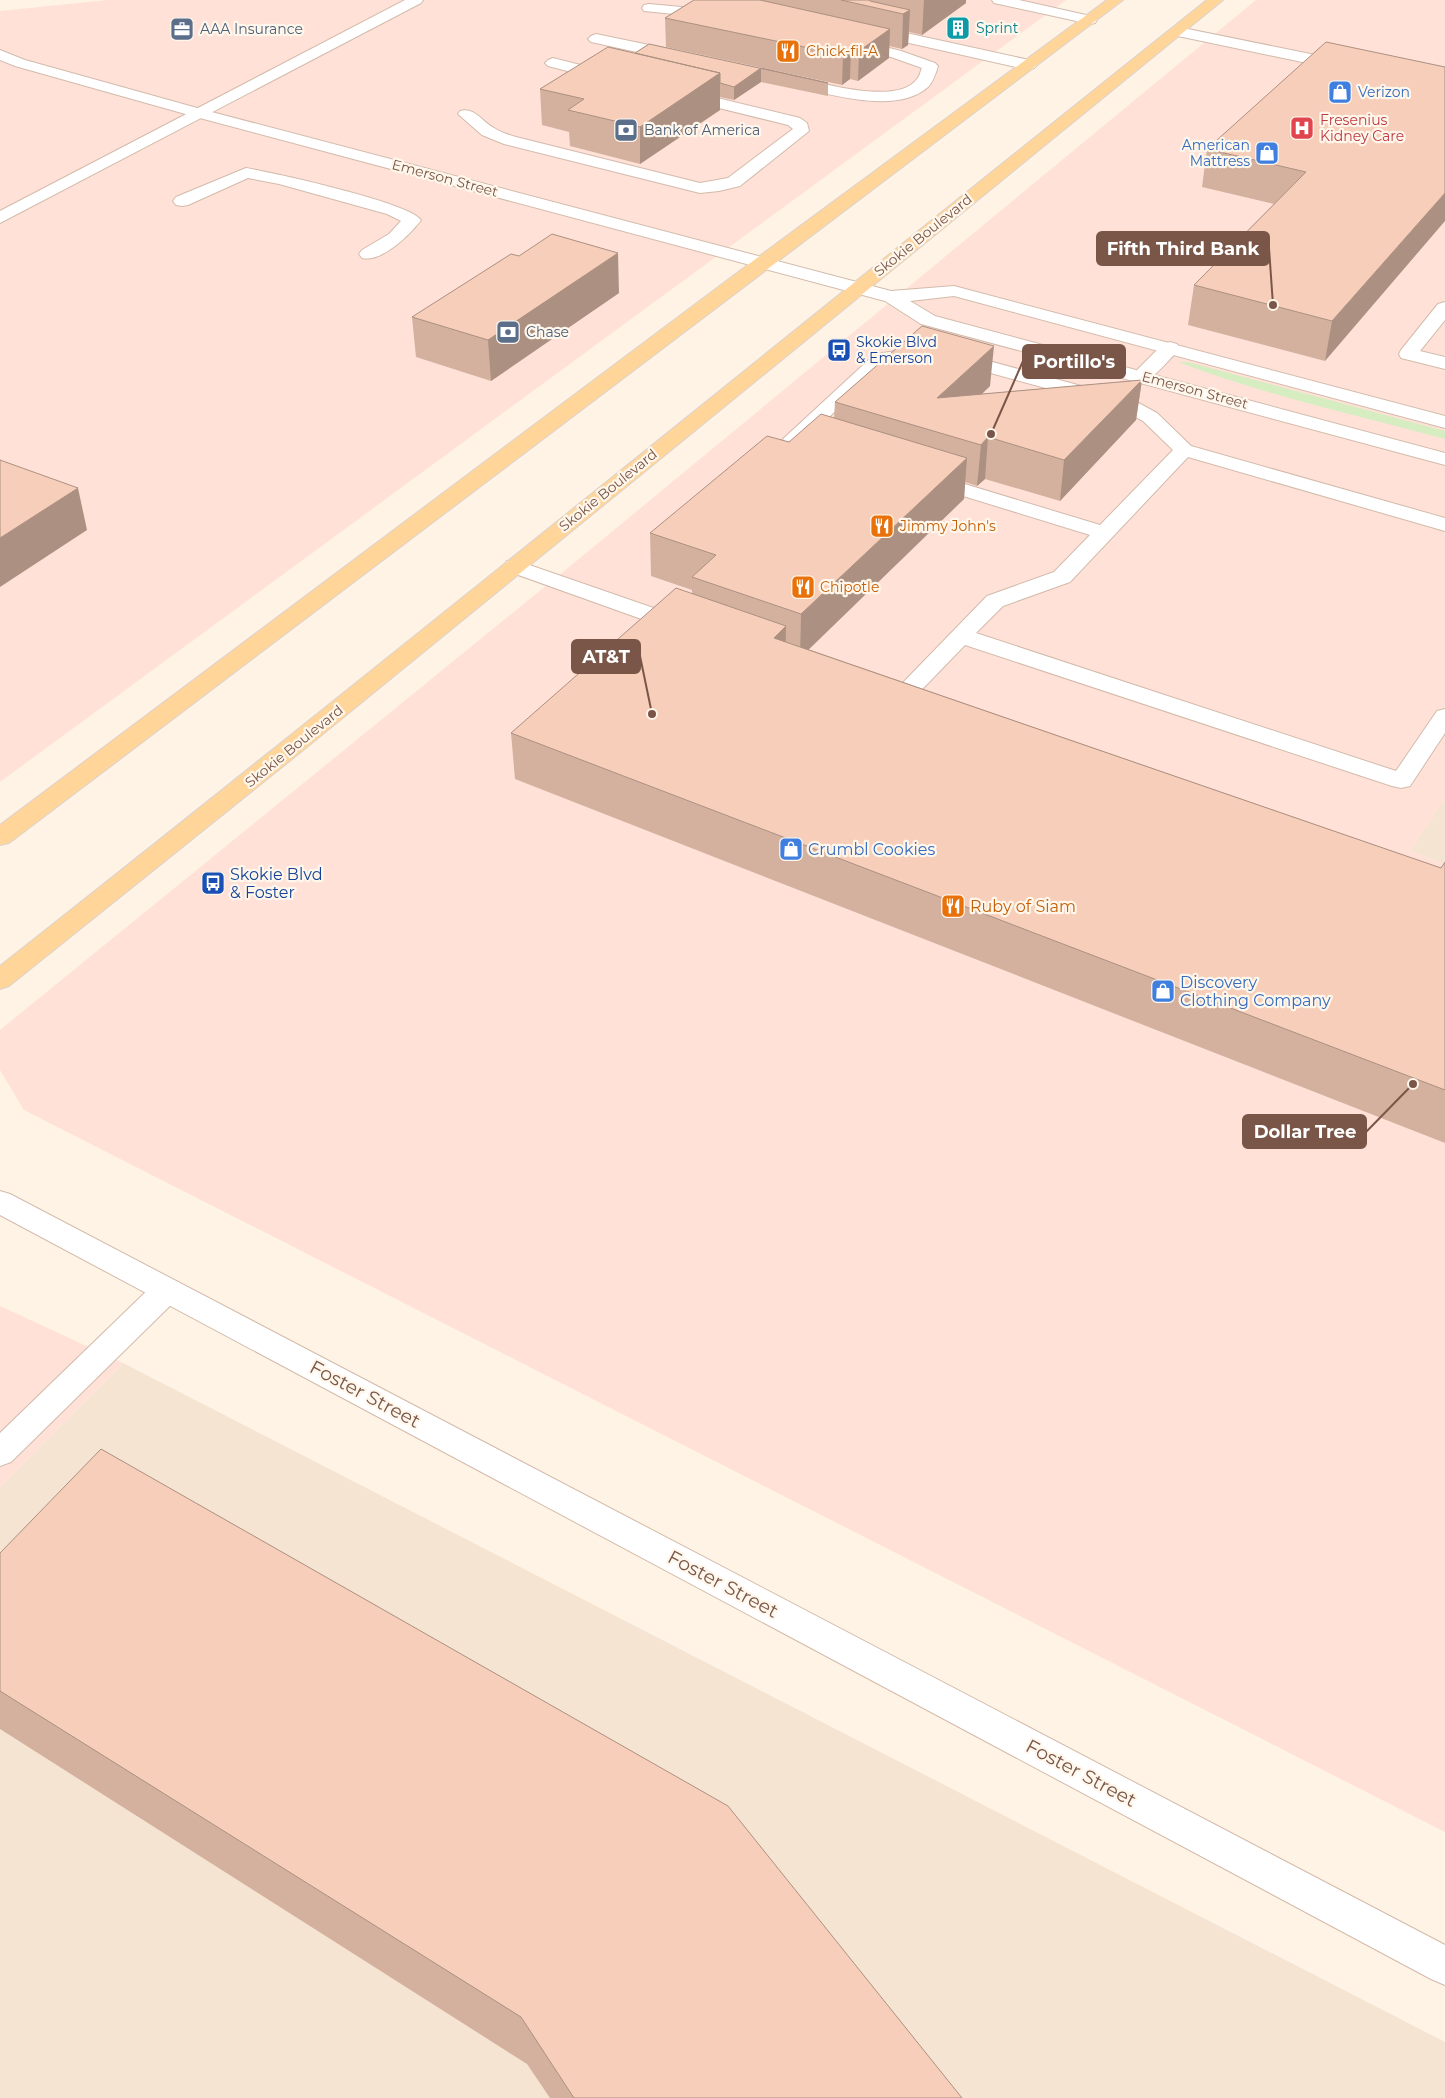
<svg xmlns="http://www.w3.org/2000/svg" width="1445" height="2098" viewBox="0 0 1445 2098" font-family="Montserrat,sans-serif">
	<rect width="100%" height="100%" fill="#fef3e4"/>
	<path fill="#f6e4d2" d="M1445 798V864L1410 851Z
		M123 1363 1445 2042V2098H0V1487Z"/>
	<path fill="#ffe1d7" d="M108 0H1066L0 782V11Z
		M1256 0H1445V798L1410 851 1445 864V1832L24 1110 0 1070V1030L574 563Z
		M0 1306 123 1363 0 1487Z"/>
	<path fill="#d5edc1" d="M1178 362H1188L1445 431V439C1356 415 1264 395 1178 362Z"/>
	<g fill="none" stroke-linecap="round" stroke-linejoin="round">
		<g stroke="#d3bbab" stroke-width="2">
			<path id="lane" d="M405 0H423L421 3 0 223V211Z
				M992 0H1019L1095 17 1097 20 1095 23 1090 24 994 3Z
				M649 4 714 10 719 11 721 14 719 17 714 18 644 11 642 8 644 5Z
				M874 26 1029 60 1034 62 1037 65 1034 68 1029 70 869 34 866 31 869 28Z
				M1178 27 1345 61 1350 63 1353 66 1350 69 1345 71 1173 35 1170 32 1173 29Z
				M596 34 678 51 683 53 686 56 683 59 678 61 591 42 588 39 591 36Z
				M854 39 901 51 935 63 938 66C936 73 933 82 928 87 896 116 824 93 787 84L785 81 787 78 793 76C819 83 898 106 917 79 920 76 920 72 922 68L891 57 849 47 846 44 849 41Z
				M553 58 616 74 618 77 616 80 610 82 548 66 545 63 548 60Z
				M684 90 800 118 807 123 809 131 740 186 719 191 700 193 504 144 482 135 458 114 460 111C475 107 482 122 494 128 500 132 509 135 516 137L700 183 728 178 793 129 788 125 678 98 676 95 678 92Z
				M246 168C274 173 408 202 421 220 410 235 381 263 362 258L359 254 362 250 389 234 401 221 387 214 279 184 248 178 188 205 182 206 176 205 173 201 176 197Z
				M1445 302V320L1420 351 1445 357V369L1401 358 1399 354 1401 350 1438 304Z
				M1170 342 1177 344 1179 348 1177 352C1165 363 1152 384 1135 380L1132 376 1135 372 1163 344Z
				M927 347 963 354 1133 400 1157 413 1191 446 1445 518V531L1188 457 1070 582 1003 606 976 633 1396 771 1437 711 1445 709V733L1410 786 1401 788 1392 786 965 645 905 707 897 709 889 707 885 702 889 697 987 596 1054 572 1090 535 921 483 918 479 921 475 928 473 935 475 1100 525 1173 450 1143 421 1119 408 954 363 927 359 888 363 807 437 836 446 839 450 836 454C821 458 801 448 786 443L783 439 875 354Z
				M515 560 691 621 694 626 691 631 683 633 675 631 507 571 504 566 507 561Z
				M167 1278 178 1282 182 1290 178 1298 11 1462 0 1466V1433L156 1282Z"/>
		</g>
		<g stroke="#d3bbab" stroke-width="2">
			<path id="street" d="M0 50 25 60 208 111 891 291 954 286 1445 416V428L954 296 910 301 935 316 1445 453V465L921 324 885 301 196 117 15 66 0 60Z
				M0 1191 10 1194 1445 1945V1985L1431 1979 0 1215Z"/>
		</g>
		<g stroke="#dcd3cf" stroke-width="2">
			<path id="primary" d="M1107 0H1123L9 843 0 845V825L757 258Z
				M1207 0H1223L302 751 9 986 0 989V966C405 647 804 321 1207 0Z"/>
		</g>
		<use href="#lane" fill="#fff" fill-rule="evenodd"/>
		<use href="#street" fill="#fff" fill-rule="evenodd"/>
		<use href="#primary" fill="#ffd59a" fill-rule="evenodd"/>
	</g>
	<path fill="#d4b19f" d="M694 0H966V3L922 35 909 32 908 45 902 49 889 46V58L858 81 850 79 842 85 666 47 665 18Z
		M649 44 828 83V96L761 82 734 100 720 97V110L640 164 570 146 569 132 542 125 540 89 635 53Z
		M1445 67 1325 361 1188 325 1194 285 1274 204 1202 187 1207 149Z
		M519 256 619 293 491 381 416 357 412 317Z
		M1142 380 1136 420 1060 501 985 479 977 486 965 482 964 499 808 649 1441 868 1445 862V1143L515 779 511 733 692 594V590L651 576 650 533 789 442 834 418 835 402 990 386 982 394Z
		M0 1553 962 2098H550L527 2064 0 1729Z"/>
	<path fill="#ac9082" d="M924 0H966V3L922 35Z
		M910 10 908 45 902 49 903 14Z
		M890 29 889 58 858 81 859 51Z
		M851 49 850 79 842 85 843 55Z
		M761 68V82L734 100V87Z
		M720 73V110L640 164V127Z
		M1445 193V221L1325 361 1332 321Z
		M618 253 619 293 491 381 488 340Z
		M994 346 990 386 941 433 937 398Z
		M1142 380 1136 420 1060 501 1064 460Z
		M988 437 985 479 977 486 981 445Z
		M967 458 964 499 800 658 801 614Z
		M78 488 87 530 0 587V538Z
		M786 626 785 672 774 638Z"/>
	<path fill="#f6ceb9" stroke="#ac9082" d="M694 0H760L890 29 859 51 851 49 843 55 665 18Z
		M841 0H869L870 1 910 10 903 14Z
		M1326 42 1445 67V193L1332 321 1194 285 1306 172 1207 149Z
		M649 44 828 83 761 68 734 87 720 83V73L635 53Z
		M608 47 720 73 640 127 568 110 584 99 540 89Z
		M552 234 618 253 488 340 412 317 511 254 519 256Z
		M922 326 994 346 937 398 1142 380 1064 460 988 437 981 445 835 402Z
		M821 414 967 458 801 614 692 577 716 555 650 533 767 436 789 442Z
		M0 460 78 488 0 538Z
		M676 588 786 626 774 638 1441 868 1445 862V1090L511 733Z
		M101 1449 728 1806 962 2098H574L521 2017 0 1691V1553Z"/>
	<defs>
		<g id="building-square" transform="scale(1.25)"><rect x="-9" y="-9" width="18" height="18" rx="4" fill="#0f9aa8" stroke="#fff7ec"/><path d="M-4-6H4V6H1V3H-1V6H-4ZM-2.5-4.3h1.7v1.8h-1.7ZM.8-4.3h1.7v1.8H.8ZM-2.5-1h1.7V.8h-1.7ZM.8-1h1.7V.8H.8Z" fill="#fff"/></g>
		<g id="office-square" transform="scale(1.25)"><rect x="-9" y="-9" width="18" height="18" rx="4" fill="#5c6f8a" stroke="#fff7ec"/><path d="M-6-3h4V-5.5h4V-3h4V5H-6ZM-1-4.5V-3h2v-1.5ZM-6 0V1H6V0Z" fill="#fff"/></g>
		<g id="restaurant-square" transform="scale(1.25)"><rect x="-9" y="-9" width="18" height="18" rx="4" fill="#e8710a" stroke="#fff7ec"/><path d="M-5-6h1v4h1v-4h1v4h1v-4h1v5L-1.5 .5V6h-2V.5L-5-1ZM5-6V6H3V1.5H1.5Q1.5-4 5-6Z" fill="#fff"/></g>
		<g id="shop-square" transform="scale(1.25)"><rect x="-9" y="-9" width="18" height="18" rx="4" fill="#3f7fe0" stroke="#fff7ec"/><path d="M-5-2.5h2.3a2.7 3.5 0 0 1 5.4 0H5L5.5 6h-11ZM-1.5-2.5h3a1.5 2.3 0 0 0-3 0Z" fill="#fff"/></g>
		<g id="hospital-square" transform="scale(1.25)"><rect x="-9" y="-9" width="18" height="18" rx="4" fill="#e0444e" stroke="#fff7ec"/><path d="M-5-5h3v3.5h4V-5h3V5h-3V1.5h-4V5h-3Z" fill="#fff"/></g>
		<g id="bank-square" transform="scale(1.25)"><rect x="-9" y="-9" width="18" height="18" rx="4" fill="#5c6f8a" stroke="#fff7ec"/><path d="M-6-4H6V4H-6ZM0-2.3a2.3 2.3 0 1 0 0 4.6a2.3 2.3 0 1 0 0-4.6Z" fill="#fff"/></g>
		<g id="bus-square" transform="scale(1.25)"><rect x="-9" y="-9" width="18" height="18" rx="4" fill="#1a4fb4" stroke="#fff7ec"/><path d="M-5-6H5V4H4V6H2V4H-2V6H-4V4H-5ZM-3.5-4V0h7V-4ZM-3.5 1.2v1.5H-2V1.2ZM2 1.2v1.5H3.5V1.2Z" fill="#fff"/></g>
	</defs>
	<g fill-rule="evenodd">
		<use href="#building-square" x="958" y="28"/>
		<use href="#office-square" x="182" y="29"/>
		<use href="#restaurant-square" x="788" y="51"/>
		<use href="#shop-square" x="1340" y="92"/>
		<use href="#hospital-square" x="1302" y="128"/>
		<use href="#bank-square" x="626" y="130"/>
		<use href="#shop-square" x="1267" y="153"/>
		<use href="#bank-square" x="508" y="332"/>
		<use href="#bus-square" x="839" y="350"/>
		<use href="#restaurant-square" x="882" y="526"/>
		<use href="#restaurant-square" x="803" y="587"/>
		<use href="#shop-square" x="791" y="849"/>
		<use href="#bus-square" x="213" y="883"/>
		<use href="#restaurant-square" x="953" y="906"/>
		<use href="#shop-square" x="1163" y="991"/>
	</g>
	<g text-anchor="middle" dominant-baseline="central" stroke-width="4.5" stroke-linejoin="round" paint-order="stroke">
		<g font-size="14" fill="#0d838f" stroke="#fff7ec" text-anchor="start">
			<text x="976" y="28">Sprint</text>
		</g>
		<g font-size="14" fill="#4e5e75" stroke="#fff7ec" text-anchor="start">
			<text x="200" y="29">AAA Insurance</text>
			<text x="644" y="130">Bank of America</text>
			<text x="526" y="332">Chase</text>
		</g>
		<g font-size="14" fill="#c56008" stroke="#fff7ec" text-anchor="start">
			<text x="806" y="51">Chick-fil-A</text>
			<text x="900" y="526">Jimmy John's</text>
			<text x="820" y="587">Chipotle</text>
		</g>
		<g font-size="14" fill="#366cbe" stroke="#fff7ec" text-anchor="start">
			<text x="1358" y="92">Verizon</text>
			<text x="1250" y="145" text-anchor="end">American<tspan x="1250" dy="16">Mattress</tspan></text>
		</g>
		<g font-size="14" fill="#be3a42" stroke="#fff7ec" text-anchor="start">
			<text x="1320" y="120">Fresenius<tspan x="1320" dy="16">Kidney Care</tspan></text>
		</g>
		<g font-size="14" fill="#795647" stroke="#fff7ec">
			<text transform="translate(445 178) rotate(15)">Emerson Street</text>
			<text transform="translate(923 235) rotate(-39)">Skokie Boulevard</text>
			<text transform="translate(1195 390) rotate(15)">Emerson Street</text>
			<text transform="translate(608 490) rotate(-39)">Skokie Boulevard</text>
			<text transform="translate(294 746) rotate(-39)">Skokie Boulevard</text>
		</g>
		<g font-size="14" fill="#164399" stroke="#fff7ec" text-anchor="start">
			<text x="856" y="342">Skokie Blvd<tspan x="856" dy="16">&amp; Emerson</tspan></text>
		</g>
		<g font-size="16" fill="#366cbe" stroke="#fff7ec" text-anchor="start">
			<text x="808" y="849">Crumbl Cookies</text>
			<text x="1180" y="982">Discovery<tspan x="1180" dy="18">Clothing Company</tspan></text>
		</g>
		<g font-size="16" fill="#164399" stroke="#fff7ec" text-anchor="start">
			<text x="230" y="874">Skokie Blvd<tspan x="230" dy="18">&amp; Foster</tspan></text>
		</g>
		<g font-size="16" fill="#c56008" stroke="#fff7ec" text-anchor="start">
			<text x="970" y="906">Ruby of Siam</text>
		</g>
		<g font-size="19" fill="#795647" stroke="#fff7ec">
			<text transform="translate(365 1394) rotate(28)">Foster Street</text>
			<text transform="translate(723 1584) rotate(28)">Foster Street</text>
			<text transform="translate(1081 1773) rotate(28)">Foster Street</text>
		</g>
	</g>
	<path fill="none" stroke="#795647" stroke-width="2" d="M1273 305L1269 248M991 434L1023 361M652 714L640 656M1413 1084L1366 1132"/>
	<g fill="#795647" stroke="#fff7ec" stroke-width="2">
		<circle cx="1273" cy="305" r="5"/>
		<circle cx="991" cy="434" r="5"/>
		<circle cx="652" cy="714" r="5"/>
		<circle cx="1413" cy="1084" r="5"/>
	</g>
	<g fill="#795647" stroke="#795647" stroke-width="2">
		<rect x="1097" y="232" width="172" height="33" rx="5"/>
		<rect x="1023" y="345" width="102" height="33" rx="5"/>
		<rect x="572" y="640" width="68" height="33" rx="5"/>
		<rect x="1243" y="1115" width="123" height="33" rx="5"/>
	</g>
	<g font-size="18" text-anchor="middle" font-weight="bold" fill="#fff">
		<text x="1183" y="255">Fifth Third Bank</text>
		<text x="1074" y="368">Portillo's</text>
		<text x="606" y="663">AT&amp;T</text>
		<text x="1305" y="1138">Dollar Tree</text>
	</g>
</svg>
